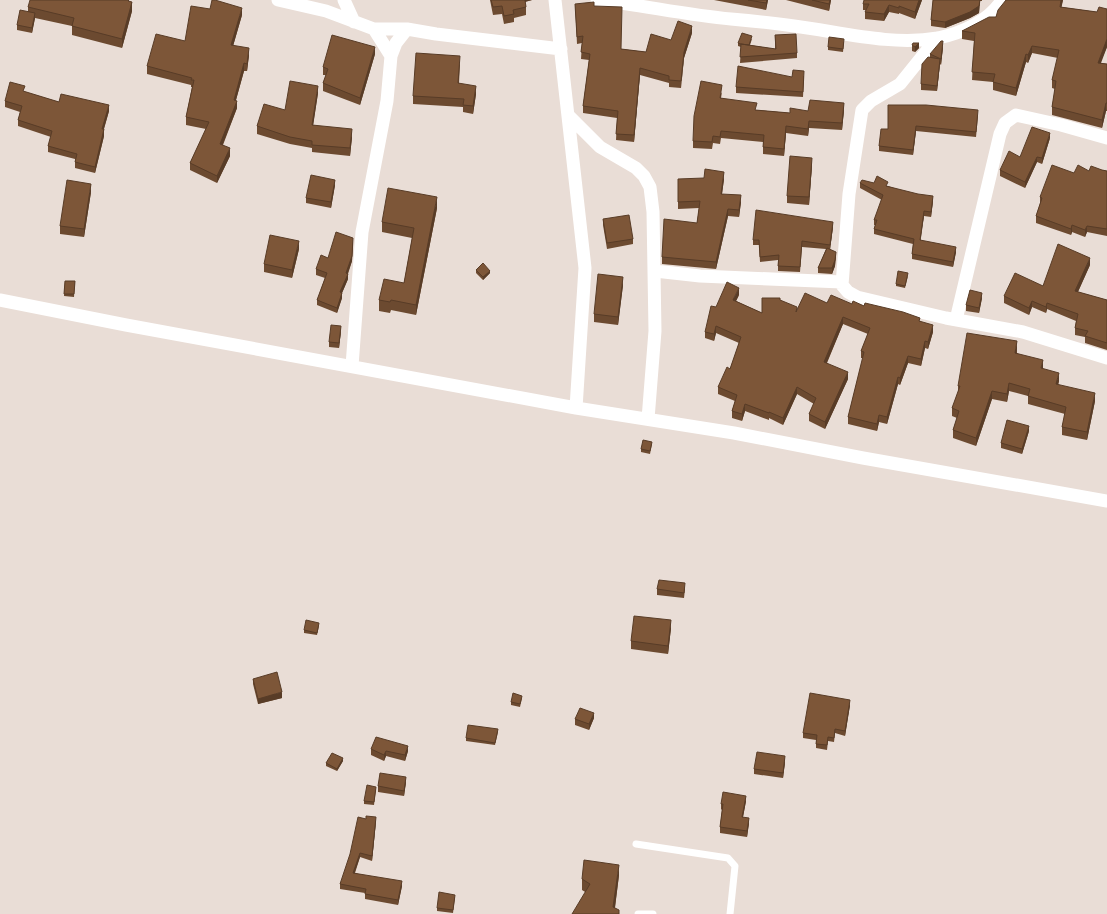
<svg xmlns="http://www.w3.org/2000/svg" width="1107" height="914" viewBox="0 0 1107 914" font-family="Mulish,sans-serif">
	<rect width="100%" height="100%" fill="#e9ddd6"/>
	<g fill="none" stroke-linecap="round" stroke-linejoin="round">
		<path stroke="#fff" stroke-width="7" d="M636 844 728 858 735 866 730 914
			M638 914H653"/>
		<path stroke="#fff" stroke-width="13" d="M278 0 326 11 374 29H407L436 34 561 49
			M344 0 354 22
			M555 0 585 268 576 408
			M597 0C642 5 686 15 731 19 753 21 773 23 794 26 841 32 891 46 938 38 962 33 989 21 1002 0
			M374 29 391 56
			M937 38 900 84 871 101 862 110 849 194 842 285 848 292 857 297 946 318 1023 332 1107 358
			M568 115 600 147 636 168 644 176 650 187 653 212 655 331 648 419
			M655 271 700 276 842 282
			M0 300 126 325 576 408 734 433 863 458 1107 501
			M956 320 1000 134 1005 123 1016 115 1061 125 1107 138
			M352 366 362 232 387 101 391 56 396 43 407 29"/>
	</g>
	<path fill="#6c4a30" d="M490 0H532L525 2 526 7V15L514 18V22L504 24 502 14 493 15Z
		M714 0H768L766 10Z
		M786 0H831L829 11Z
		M922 0 915 19 899 13V14L889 12 884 21 865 19V12L866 10H863V4Z
		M933 0H982V1H980L979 13 970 18 945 28 931 26V20Z
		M1006 0H1063L1061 7 1097 12 1107 9V47L1100 63 1107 64V111H1106L1102 128 1052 115V107L1055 89 1052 88V80L1058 58 1032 53 1028 63 1026 62 1016 96 993 90V82L972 80 974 41 962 39V31L996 17Z
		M132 2V11L122 48 72 35V26L35 18 32 33 17 30V25L28 11V7Z
		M575 4 594 6 621 49 646 52 671 40 692 33 684 58 681 88 669 87V83L640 75 634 142 616 140 617 118 583 113V106L589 60 581 59 582 43 577 44Z
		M242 15 233 46 249 55 247 71H244L236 100 237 108 223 145 230 156 217 183 190 170V163L206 129 186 125V117L192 87H191V85L147 74V66L185 41Z
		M775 35 797 53V58L740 63 741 47 738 46V43L752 39 750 45 775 49Z
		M844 42 843 52 828 50V47Z
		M912 45 919 48 915 52 912 51Z
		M943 47 941 65 940 64 937 91 921 90V84L930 57V54Z
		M375 54 360 105 323 91V83L326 75H323V67Z
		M460 64 459 83 476 94 473 114 463 112V107L413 104V96Z
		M804 76 803 97 736 93V87L792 77Z
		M25 92 59 102 109 111 104 129V136L95 173 75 168V159L48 152V146L51 137 18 126V120L20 112 5 107V101Z
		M722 92 721 98 756 110 790 113 808 111 844 110 842 130 809 128 808 136 786 133 784 156 763 154V142L721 138 720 144 713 143 712 149 693 148V141Z
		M318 93 313 125 352 137 350 156 312 152V148L290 144 257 134V126L285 110Z
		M978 116 976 137 916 131 913 155 879 151V146L888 129Z
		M1050 138 1042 164 1037 162 1025 188 1000 176V170Z
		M812 165 809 205 787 203V196Z
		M1102 170 1107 171V236L1087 232 1085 237 1072 232 1071 235 1036 223V216L1040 204V197L1074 173Z
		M678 179H724L722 194 741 202 739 217 728 216 716 269 662 264V257L697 223 699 208 678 209Z
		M860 183 888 186 933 201 931 217 924 216 920 240 956 252 953 267 912 259V254L913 244 874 234V229L875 225H874V220L882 200 860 188Z
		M335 185 331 208 306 203V198Z
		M91 192 84 237 60 234V226Z
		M437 208 416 315 391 310 390 313 379 311V300L404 283 412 238 382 232V222Z
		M603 219 633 239V244L607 249 603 225Z
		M833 227 830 249 836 257 835 266 832 274 818 273V268L826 249 802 247 800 272 778 271V260L760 262 759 245H753V240Z
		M353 243 352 261 348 274V279L342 293V298L337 313 317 305V300L325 278 316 275V269Z
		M299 249 292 278 264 272V264Z
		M1090 265 1078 292 1107 300V350L1085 343V337L1075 335V328L1076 321 1047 309 1046 313 1032 307 1029 315 1004 303V296L1043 286Z
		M476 270 490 273 483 280 476 273Z
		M908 276 905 288 896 286V284Z
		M65 281H75L74 297 64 296Z
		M623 285 618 325 594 322V314Z
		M739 295 736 301 762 313 780 300 797 311 827 303 852 304 864 306 920 321 933 332 928 349 925 348 921 366 908 363 900 385 898 384 887 424 879 422 877 431 848 424V417L863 358H861V351L868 334 843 324 827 363 848 379 825 429 809 421V414L814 404 797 394 783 425 769 418V420L745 411 742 421 732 418V411L735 401 718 394V387L730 369 739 343 716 333 714 341 705 338V332L716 307Z
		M982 298 979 313 966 311V305Z
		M341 331 339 348 329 347V342Z
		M1017 349V353L1043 369 1059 381 1058 385 1095 401 1087 440 1062 435V427L1065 414 1028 404V396L1009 391 1007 402 992 399 976 446 953 438V430L957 418 952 416V408L958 393V386Z
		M1029 431 1022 454 1001 448V443Z
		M652 444 650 454 641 452V449Z
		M657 589H685L684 598 657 595Z
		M319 626 317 635 304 633V630Z
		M671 628 668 654 631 649V641Z
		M253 679 282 698 258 704 253 684Z
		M522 698 520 707 511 705V702Z
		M850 705 845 736 835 733 834 742 828 741 827 750 816 748V740L803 738V733Z
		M594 718 589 730 575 725V719Z
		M498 732 495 745 466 741V738Z
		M371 749 408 751 405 761 386 756 384 761 371 755Z
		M343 761 337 771 326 766V763Z
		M785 762 783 778 754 774V769Z
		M406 782 404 796 378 792V786Z
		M376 789 374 805 364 804V801Z
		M746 801 743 817 749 823 747 837 720 833V827L722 810 721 809V804Z
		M376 821 372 861 360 857 355 873 402 886 398 905 365 899V893L340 889V884Z
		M619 875 615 908 619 914 582 890V879Z
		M455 897 453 913 437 911V908Z"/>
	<path fill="#583c27" d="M524 0H532L524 2Z
		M767 0H768L766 10V3Z
		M830 0H831L829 11V4Z
		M919 0H922L915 19V12Z
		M980 0 979 13 970 18 945 28V22Z
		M1061 0H1063L1060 15V7Z
		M132 2V11L122 48V39Z
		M889 5V12L884 21V14Z
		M242 8V15L231 53V45Z
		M35 13V18L32 33V28Z
		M692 26V33L684 58 681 88 684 52Z
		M1107 39V47L1098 71V63Z
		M943 41V47L941 65V59Z
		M919 43V48L915 52V47Z
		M1032 46V53L1028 63V55Z
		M375 47V54L360 105V98Z
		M249 48V55L247 71V64Z
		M1026 54V62L1016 96V88Z
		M940 59V64L937 91V86Z
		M244 63V71L234 107V100Z
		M640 68V75L634 142V135Z
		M318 86V93L312 133V125Z
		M476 86V94L473 114V106Z
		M237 101V108L220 151V144Z
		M844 103V110L842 130V123Z
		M1106 103V111L1102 128V120Z
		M109 105V111L102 135V129Z
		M809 121V128L808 136V129Z
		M786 126V133L784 156V149Z
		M916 126V131L913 155V150Z
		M104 129V136L95 173V167Z
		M352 129V137L350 156V148Z
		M1050 133V138L1042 164V158Z
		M230 148V156L217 183V176Z
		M1037 157V162L1025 188V182Z
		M812 158V165L809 205V197Z
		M724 172V179L721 201V194Z
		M335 180V185L331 208V202Z
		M91 184V192L84 237V229Z
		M741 195V202L739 217V210Z
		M933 196V201L931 217V212Z
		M437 197V208L416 315V305Z
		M728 209V216L716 269V262Z
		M924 211V216L920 245V240Z
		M833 222V227L830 250V245Z
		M1072 225V232L1071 235V229Z
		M1087 226V232L1085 237V230Z
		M353 238 352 261 346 278V273Z
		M299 241V249L292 278V270Z
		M956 247V252L953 267V262Z
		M836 252 835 266 832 274V268Z
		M1090 258V265L1075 298V291Z
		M490 271V273L483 280V277Z
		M348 274V279L342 293V298L337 313V308L340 292Z
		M623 277V285L618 325V317Z
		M739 288V295L733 307V300Z
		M982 293V298L979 313V308Z
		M1032 301V307L1029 315V308Z
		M1047 303V309L1046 313V307Z
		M843 317V324L824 369V362Z
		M933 325V332L928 349V342Z
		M341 326V331L339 348V343Z
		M716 326V333L714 341V334Z
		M925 341V348L921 366V359Z
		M1017 341V349L1015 361V353Z
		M908 356V363L900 385V378Z
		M1043 360V368L1041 376V368Z
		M848 372V379L825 429V422Z
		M1059 373V381L1056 392V384Z
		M898 377V384L887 424V417Z
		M1009 383V391L1007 402V394Z
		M797 387V394L783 425V418Z
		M992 391V399L976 446V438Z
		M1095 393V401L1087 440V432Z
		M745 404V411L742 421V414Z
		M879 415V422L877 431V424Z
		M1029 426V431L1022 454V449Z
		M671 620V628L668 654V646Z
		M282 692V698L258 704V699Z
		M850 700V705L845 736V731Z
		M594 713V718L589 730V724Z
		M408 746V751L405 761V755Z
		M386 751V756L384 761V755Z
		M785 756V762L783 778V773Z
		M343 758V761L337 771V769Z
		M406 777V782L404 796V791Z
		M746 796V801L742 822V817Z
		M376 817V821L372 861V856Z
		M749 818V823L747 837V831Z
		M360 853V857L353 877V873Z
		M619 865V875L614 914 613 907Z
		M402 881V886L398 905V900Z"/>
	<path fill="#7d5638" stroke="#583c27" d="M30 0H129L128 1 132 2 122 39 72 26 74 18 28 7Z
		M212 0H215L242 8 231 45 249 48 247 64 244 63 234 100 237 101 220 144 230 148 217 176 190 163 209 122 186 117 194 80H191L192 78 147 66 156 34 185 41 191 6 210 9Z
		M491 0H525L526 7 513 10 514 14 504 16 502 6 493 7Z
		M748 0H767L766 3Z
		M812 0H830L829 4Z
		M864 0H919L915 12 899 6V8L889 5 884 14 865 12 869 4H863Z
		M933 0H980L979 6 970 12 945 22 931 20Z
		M1006 0H1061L1060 7 1097 12 1099 7 1107 9V39L1098 63 1107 64V103H1106L1102 120 1052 107 1056 81 1052 80 1059 50 1032 46 1028 55 1026 54 1016 88 993 82 995 74 972 72 975 33 962 31 989 17H996L998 10Z
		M594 2V6L622 7 621 49 646 52 651 34 671 40 678 21 692 26 684 52 681 81 669 80V76L640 68 634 135 616 134 618 111 583 106 590 54 581 52 583 36 577 37 575 4Z
		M20 10 35 13 32 28 17 25Z
		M742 33 752 36 749 45 741 44 738 43Z
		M796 34 797 53 740 57 741 44 776 49 775 35Z
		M332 35 375 47 360 98 323 83 328 69 323 67Z
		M829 37 844 39 843 49 828 47Z
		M941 41H943L941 59 930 54Z
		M913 43H919L915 47 912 45Z
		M416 53 460 56 458 83 476 86 473 106 463 105 464 99 413 96Z
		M928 57 940 59 937 86 921 84 922 64Z
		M738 66 792 77 793 70 804 71 803 92 736 87Z
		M290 81 318 86 312 125 352 129 350 148 312 145V141L290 137 257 126 264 104 285 110Z
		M701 81 722 85 720 98 757 103 755 110 790 113V108L808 111 810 100 844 103 842 123 809 121 808 129 786 126 784 149 763 147 764 135 721 131 720 137 713 136 712 142 693 141 694 116Z
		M10 82 25 86 23 91 59 102 61 94 109 105 102 129H104L95 167 75 162 77 154 48 146 52 131 18 120 22 106 5 101Z
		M888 105H926L978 110 976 132 916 126 913 150 879 146 881 129H888Z
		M1032 127 1050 133 1042 158 1037 157 1025 182 1000 170 1009 151 1020 157Z
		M790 156 812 158 809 197 787 196Z
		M1052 165 1074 173 1078 165 1089 171 1091 166 1102 170 1107 171V229L1087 226 1085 230 1072 225 1071 229 1036 216 1042 198 1040 197Z
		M705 169 724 172 721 194 741 195 739 210 728 209 716 262 662 257 664 219 697 223 700 201 678 202V179L704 178Z
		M311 175 335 180 331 202 306 198Z
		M877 176 888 182 886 186 918 194 933 196 931 212 924 211 920 240 956 247 953 262 912 254 914 239 874 229 877 220H874L883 195 860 183 862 180 874 183Z
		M67 180 91 184 84 229 60 226Z
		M388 188 437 197 416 305 391 300 390 302 379 300 384 279 404 283 414 228 382 222Z
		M756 210 833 222 830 245 802 241 800 267 778 266 779 255 760 257 759 240H753Z
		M629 215 633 239 607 243 603 219Z
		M336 232 353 238 352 256 346 273 348 274 340 292 342 293 337 308 317 300 327 273 316 269 321 255 328 258Z
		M270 235 299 241 292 270 264 264Z
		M1058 244 1090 258 1075 291 1107 300V343L1085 336 1088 331 1075 328 1078 314 1047 303 1046 307 1032 301 1029 308 1004 296 1015 273 1043 286Z
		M827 248 836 252 835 260 832 268H818Z
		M483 263 490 271 483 277 476 270Z
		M898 271 908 273 905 286 896 284Z
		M598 274 623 277 618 317 594 314Z
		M65 281H75L74 294H64Z
		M727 282 739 288 733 300 762 313V298H780V300L797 307 796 312 805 293 827 303 831 295 852 304 853 301 864 306 865 303 903 312 920 318 919 321 933 325 928 342 925 341 921 359 908 356 900 378 898 377 887 417 879 415 877 424 848 417 864 352 861 351 870 328 843 317 824 362 848 372 825 422 809 414 816 398 797 387 783 418 769 412V413L745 404 742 414 732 411 737 395 718 387 727 367 730 369 741 337 716 326 714 334 705 332 711 306 716 307Z
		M970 290 982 293 979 308 966 305Z
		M331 325 341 326 339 343 329 342Z
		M967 333 1017 341 1015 353 1043 360 1041 368 1059 373 1056 384 1095 393 1087 432 1062 427 1066 407 1028 396 1030 389 1009 383 1007 394 992 391 976 438 953 430 959 411 952 408 960 386H958Z
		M1007 420 1029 426 1022 449 1001 443Z
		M643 440 652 442 650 451 641 449Z
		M659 580 685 583 684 593 657 589Z
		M634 616 671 620 668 646 631 641Z
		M306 620 319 623 317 633 304 630Z
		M277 672 282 692 258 699 253 679Z
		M513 693 522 696 520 704 511 702Z
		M810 693 850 700 845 731 835 729 834 738 828 737 827 745 816 744 817 735 803 733Z
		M580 708 594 713 589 724 575 719Z
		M468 725 498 729 495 743 466 738Z
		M376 737 408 746 405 755 386 751 384 755 371 749Z
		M757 752 785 756 783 773 754 769Z
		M332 753 343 758 337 769 326 763Z
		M380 773 406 777 404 791 378 786Z
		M367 785 376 787 374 802 364 801Z
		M723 792 746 796 742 817 749 818 747 831 720 827 723 804H721Z
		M366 816 376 817 372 856 360 853 353 873 402 881 398 900 365 894 366 889 340 884 350 854 358 817 366 819Z
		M584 860 619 865 613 907 619 910V914H572L590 884 582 879Z
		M439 892 455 895 453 910 437 908Z"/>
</svg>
